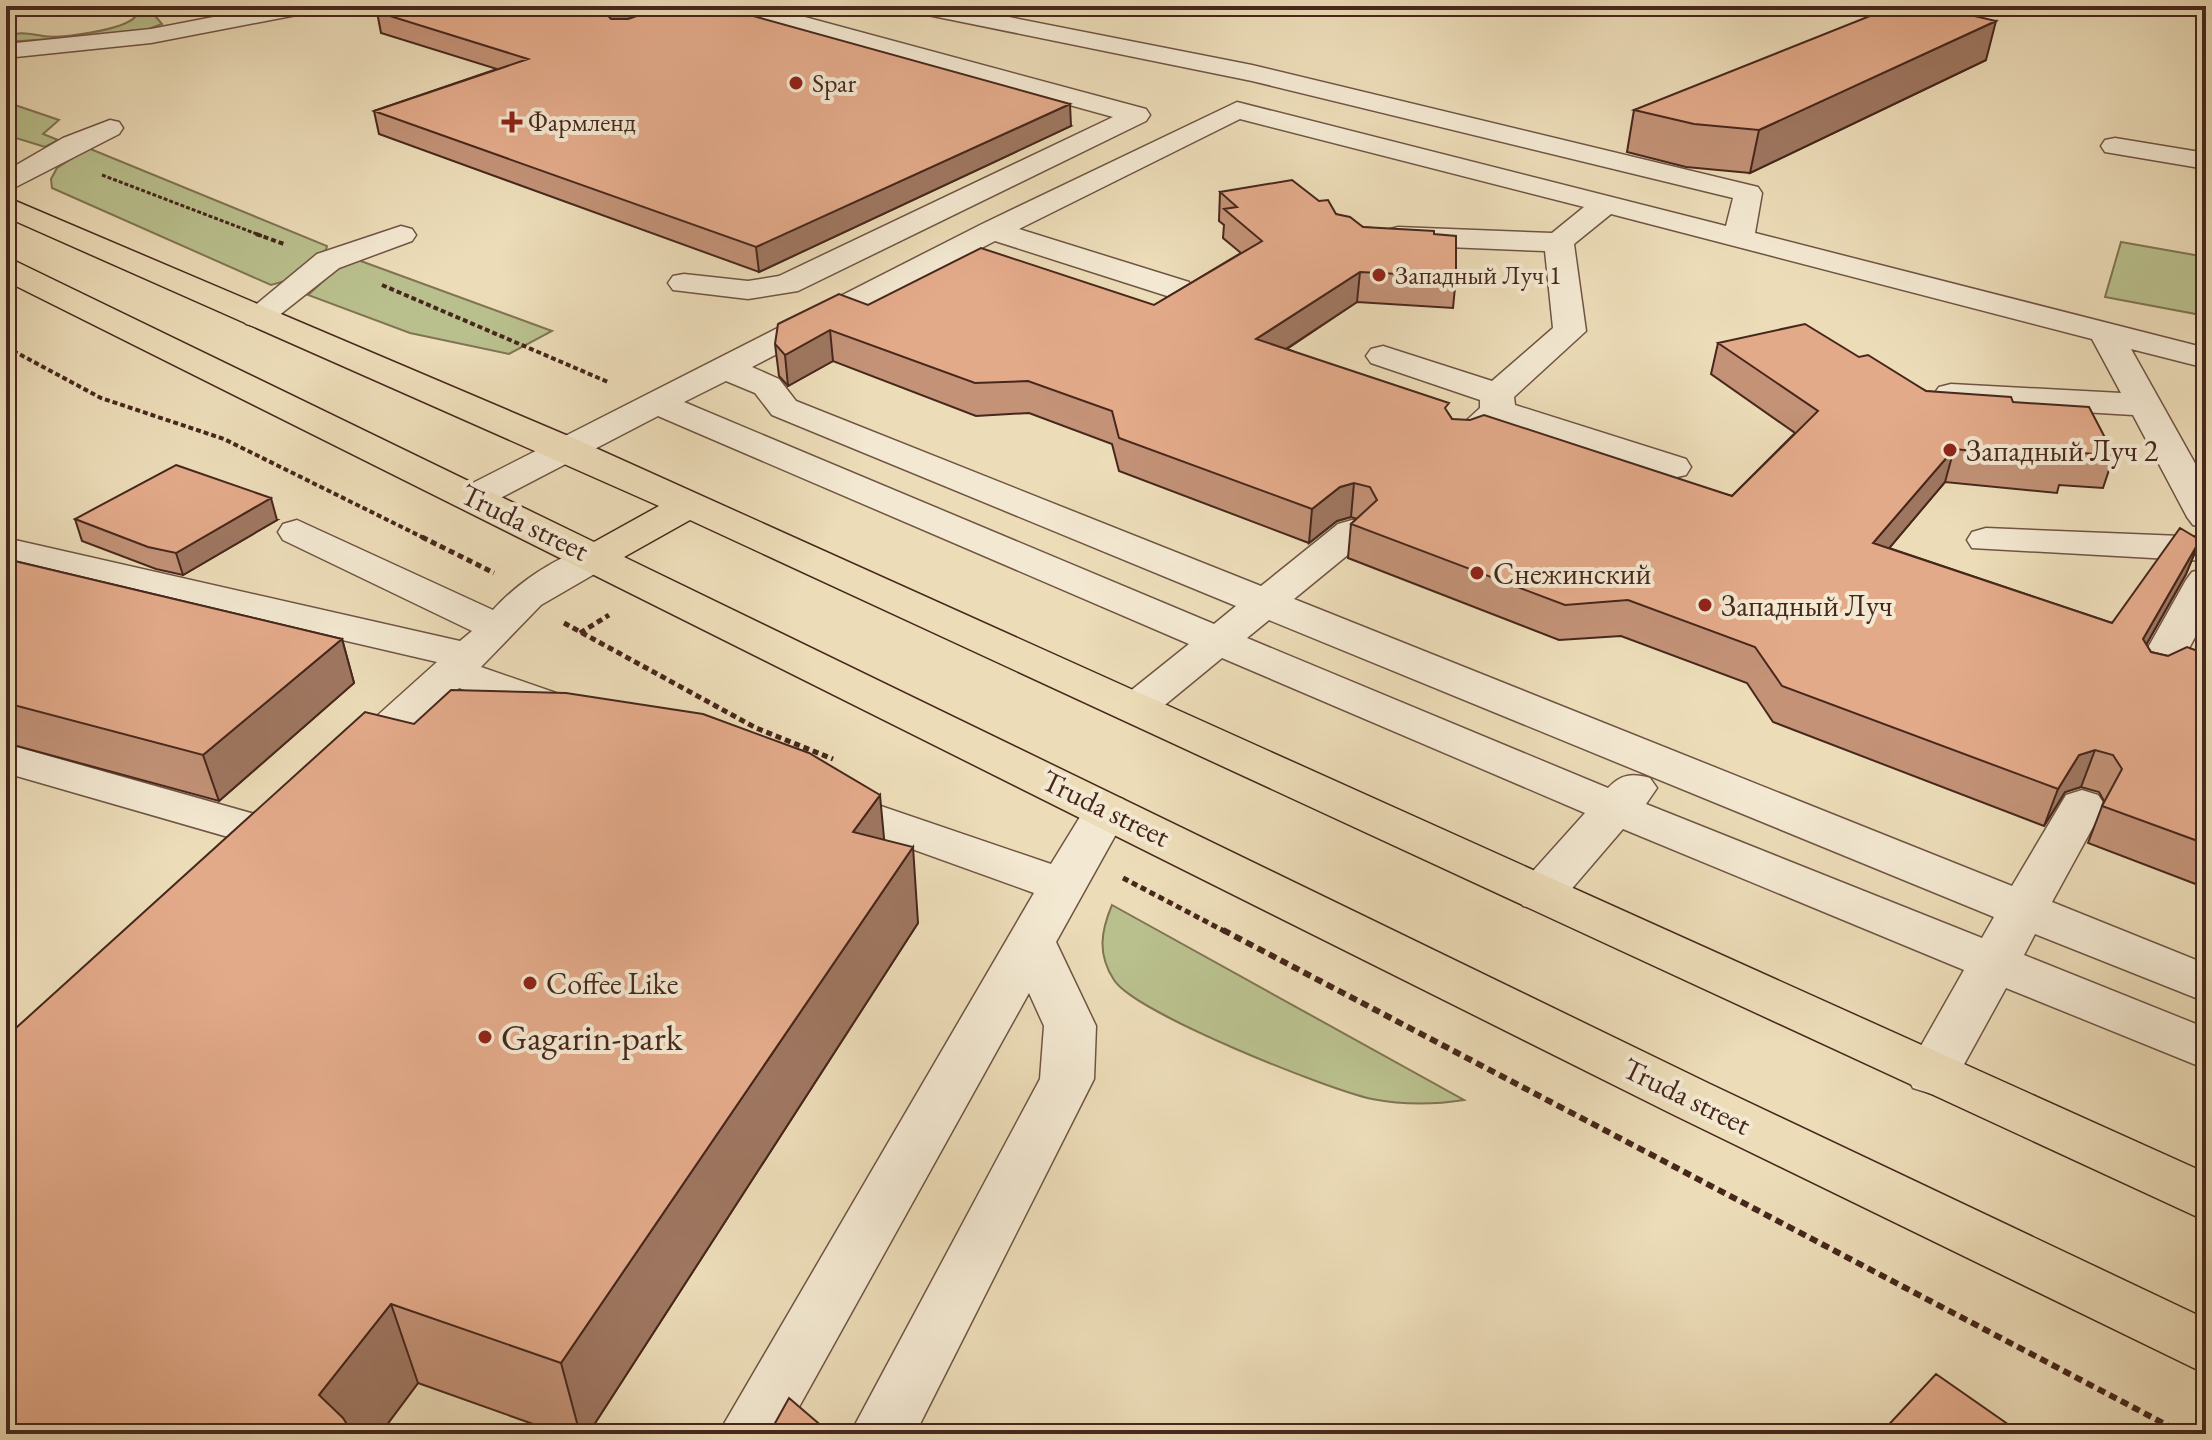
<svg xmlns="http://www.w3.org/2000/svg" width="2212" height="1440" viewBox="0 0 2212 1440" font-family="'EB Garamond',serif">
	<rect width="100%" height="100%" fill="#ecdcb8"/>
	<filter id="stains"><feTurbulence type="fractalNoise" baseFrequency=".0025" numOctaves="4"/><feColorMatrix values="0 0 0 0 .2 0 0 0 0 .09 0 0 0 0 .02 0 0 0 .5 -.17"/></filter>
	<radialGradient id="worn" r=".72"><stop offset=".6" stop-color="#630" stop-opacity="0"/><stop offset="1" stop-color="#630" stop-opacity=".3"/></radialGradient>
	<path fill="#b9c08d" stroke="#807454" stroke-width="2" d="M123 6H147L162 24 138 33 6 42V36C20 31 30 34 43 36 59 39 124 30 135 17Z
		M6 102 59 120 43 134 58 140 45 147 6 135Z
		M88 148 327 246 326 250 285 281 271 285 52 188 51 179 57 168Z
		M2121 242 2206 257V290L2201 315 2105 297Z
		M358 260 552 331 509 354 410 333 308 295 344 262Z
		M1112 905 1464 1100C1433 1105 1403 1105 1372 1099 1329 1090 1135 1013 1114 980 1097 954 1101 931 1112 905Z"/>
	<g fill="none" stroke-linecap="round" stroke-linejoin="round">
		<g stroke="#705443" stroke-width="3">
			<path id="minor" d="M270 6H319L307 13 151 43 6 58V44L151 29Z
				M725 6H764L1146 109 1150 115 1146 121 798 291 748 299 673 290 668 283 673 276 684 274 748 281 779 276 1113 117 729 11Z
				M906 6H953L1252 65 1758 187 1762 193 1755 233 2206 348V368L2131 349 2206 483V528L2193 525 2187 517 2133 415 1951 404 1939 401 1934 394 1939 387 1951 384 2121 393 2092 339 1611 214 1574 244 1586 331 1514 397 1515 405 1686 459 1691 467 1686 475 1673 478 1504 424C1486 439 1474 455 1449 449L1444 441 1480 408V400L1371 363 1366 356 1371 349 1383 346 1492 381 1553 328 1545 251 1398 245 1387 242 1383 236 1387 230 1398 227 1552 233 1584 207 1240 119 1019 229 1189 282 1194 289 1189 296H1167L995 241 752 367 779 379 796 401 1261 586 1338 524 1352 520 1366 524 1371 532 1366 540 1294 599 2012 886 2066 795 2082 790 2098 795 2105 805 2052 902 2206 964V1002L2035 934 2024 955 2206 1028V1069L2006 988 1951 1088 1932 1094 1913 1088 1905 1074 1964 970 1623 829 1557 906 1540 910 1523 906 1515 894 1523 882 1585 813 1222 658 1149 718 1134 722 1119 718 1112 709 1119 700 1189 644 658 416 487 505 474 508 461 505 455 497 461 489 982 224 1237 102 1726 226 1733 198 1252 81 918 13ZM726 381 755 393 772 415 1236 606 1214 624 684 402ZM1269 620 1994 917 1982 938 1646 804 1657 788 1650 778C1632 773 1621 774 1608 788L1247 638Z
				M110 120 119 122 123 128 119 134 6 192V171L63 138Z
				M2115 138 2206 153V169L2105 152 2101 146 2105 140Z
				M401 226 412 229 416 235 412 241 339 268 268 324 257 327 246 324 241 317 317 254Z
				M297 520 493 610C516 584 575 540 610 549L616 557 610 565 541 605 481 667 582 702 589 711 582 720 567 724 459 688 371 770 355 774 339 770 332 760 339 750 437 662 6 562V538L460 641 472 631 283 540 278 532 283 524Z
				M1986 528 2206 537V561L1972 548 1967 540 1972 532Z
				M2206 568V617L2174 676 2168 685 2153 689 2138 685 2132 676 2186 580 2192 572Z
				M6 744 290 824 297 835 290 846 273 850 6 773Z
				M828 788 1051 864 1091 799 1107 794 1123 799 1130 809 1056 942 1096 1026 1094 1079 915 1434H850L1040 1079 1044 1026 1029 993 784 1434H718L1034 893 812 813 805 803 812 793Z"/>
		</g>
		<g stroke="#47271c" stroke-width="3">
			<path id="major" d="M6 197 580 441 2206 1173V1221L690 520 624 557 1710 1084 2206 1319V1374L1672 1114 6 281V260L17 262 594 542 659 506 6 217Z"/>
		</g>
		<path stroke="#47271c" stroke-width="3" stroke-dasharray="4 2" stroke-linecap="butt" d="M102 175 262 236"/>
		<path stroke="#47271c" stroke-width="4" stroke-dasharray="5 3" stroke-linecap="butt" d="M256 234 284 244
			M382 285 608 382
			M6 347 101 398 224 439 426 539"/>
		<path stroke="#47271c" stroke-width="5" stroke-dasharray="6 4" stroke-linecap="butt" d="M422 537 494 573
			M564 623 756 728 833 759
			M580 633 609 615
			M1123 878 1226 932"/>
		<path stroke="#47271c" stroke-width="6" stroke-dasharray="8 5" stroke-linecap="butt" d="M1223 930 2184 1434"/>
		<use href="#minor" fill="#f3e8d1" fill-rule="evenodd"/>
		<use href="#major" fill="#ecdcb8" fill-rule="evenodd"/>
	</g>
	<path fill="#c39277" stroke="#47271c" stroke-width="2" d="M657 9 1071 126 759 272 379 134 374 111 497 69 381 33 377 12Z
		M1986 60 1750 173 1686 167 1627 152 1634 110Z
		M1220 192 1336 214 1363 227 1434 234 1456 277 1453 308 1357 302 1287 349 1448 413 1452 419 1732 496 1795 433 1711 374 1718 343 1859 357 1926 391 2013 402 2114 455 2103 488 2059 485 2057 493 1945 482 1889 548 2112 623 2200 540 2186 574 2146 645 2151 652 2168 656 2206 654V888L2088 843 2104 801 2099 792 2081 787 2065 792 2044 826 1773 722 1747 683 1621 636 1559 640 1348 558 1351 524 1357 519 1351 517 1337 521 1309 543 1119 471 1112 444 1029 413 976 416 833 361 788 386 779 376 775 344 868 305H1154L1241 253 1223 238 1224 225 1219 221Z
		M75 519 277 520 183 575 156 569 82 541Z
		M6 559 342 639 354 683 219 801 6 743Z
		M414 724 884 840 918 923 588 1434H561L418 1383 380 1434H6V1037Z"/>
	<path fill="#9f7761" stroke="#47271c" stroke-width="2" d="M608 6H656L657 9 612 25 604 11Z
		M1996 21 1986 60 1750 173 1759 130Z
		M1070 104 1071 126 759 272 756 247Z
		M1360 272 1357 302 1254 370 1256 339Z
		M830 330 833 361 788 386 785 355Z
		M1954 449 1945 482 1864 578 1873 543Z
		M1354 483 1351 517 1337 521 1309 543 1312 509 1340 487Z
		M271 498 277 520 183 575 176 553Z
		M2200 540 2186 574 2129 675 2143 639Z
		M342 639 354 683 219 801 203 755Z
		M2095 750 2081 787 2065 792 2044 826 2058 789 2079 755Z
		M880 795 887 870 853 832Z
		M913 847 918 923 588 1434H580L561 1363Z
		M391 1304 418 1383 380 1434H334L319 1395Z"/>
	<path fill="#e3aa8a" stroke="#47271c" stroke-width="2" d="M395 6H608L604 11 611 19H628L666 6H717L1070 104 756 247 374 111 528 59 377 12Z
		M1895 6H1932L1996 21 1759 130 1694 124 1634 110Z
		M1292 180 1319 201 1328 200 1336 214 1350 217 1363 227 1434 231V234L1456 236V277L1360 272 1256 339 1449 403 1445 408 1452 419 1470 420 1484 415 1732 496 1818 411 1718 343 1805 324 1859 357 1868 355 1926 391 2011 397 2013 402 2089 407 2114 455 2063 452 2068 460 1954 449 1873 543 2112 623 2180 528 2200 540 2143 639 2151 652 2168 656 2187 647 2206 654V844L2102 806 2122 769 2113 755 2095 750 2079 755 2058 789 1782 686 1755 647 1628 600 1565 605 1351 524 1377 500 1370 487 1354 483 1340 487 1312 509 1119 438 1112 411 1028 381 975 383 830 330 785 355 775 344 778 324 839 294 868 305 981 248 1154 305 1262 241 1224 209 1237 207 1220 192Z
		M176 465 271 498 176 553 148 547 75 519Z
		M6 559 342 639 203 755 6 703Z
		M451 690 566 693 703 714 809 753 880 795 853 832 913 847 561 1363 391 1304 319 1395 343 1418 353 1434H6V1185L15 1176 6 1173V1037L365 712 414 724Z
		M1936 1374 2022 1434H1880Z
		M789 1398 831 1434H769Z"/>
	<g fill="#8f2418" stroke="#f3e8d1" stroke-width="3">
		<circle cx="796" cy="83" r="8"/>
		<path d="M508 110h8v8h8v8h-8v8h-8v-8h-8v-8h8z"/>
		<circle cx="1379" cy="275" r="8"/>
		<circle cx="1950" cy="450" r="8"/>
		<circle cx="1477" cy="573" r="8"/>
		<circle cx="1705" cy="605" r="8"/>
		<circle cx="530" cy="983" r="8"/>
		<circle cx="485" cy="1037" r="8"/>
	</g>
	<g text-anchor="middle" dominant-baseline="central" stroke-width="8" stroke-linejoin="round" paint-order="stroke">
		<g font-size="26" fill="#47271c" stroke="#f3e8d1" text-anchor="start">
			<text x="812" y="83">Spar</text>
			<text x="528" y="122">Фармленд</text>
			<text x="1395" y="275">Западный Луч 1</text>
		</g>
		<g font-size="30" fill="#47271c" stroke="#f3e8d1" text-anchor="start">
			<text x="1966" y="450">Западный Луч 2</text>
			<text x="1493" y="573">Снежинский</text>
			<text x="1721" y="605">Западный Луч</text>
			<text x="546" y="983">Coffee Like</text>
		</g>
		<g font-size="30" fill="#47271c" stroke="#f3e8d1">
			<text transform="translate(525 522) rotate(26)">Truda street</text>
			<text transform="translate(1106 808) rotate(26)">Truda street</text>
			<text transform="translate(1687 1096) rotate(26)">Truda street</text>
		</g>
		<g font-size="36" fill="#47271c" stroke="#f3e8d1" text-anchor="start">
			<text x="501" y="1037">Gagarin-park</text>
		</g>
	</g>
	<rect width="2212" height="1440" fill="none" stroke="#ecdcb8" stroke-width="32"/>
	<rect x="8" y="8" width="2196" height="1424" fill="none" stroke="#47271c" stroke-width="4"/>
	<rect x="16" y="16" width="2180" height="1408" fill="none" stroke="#47271c" stroke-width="2"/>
	<rect width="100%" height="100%" filter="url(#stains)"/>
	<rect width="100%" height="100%" fill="url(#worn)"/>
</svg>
